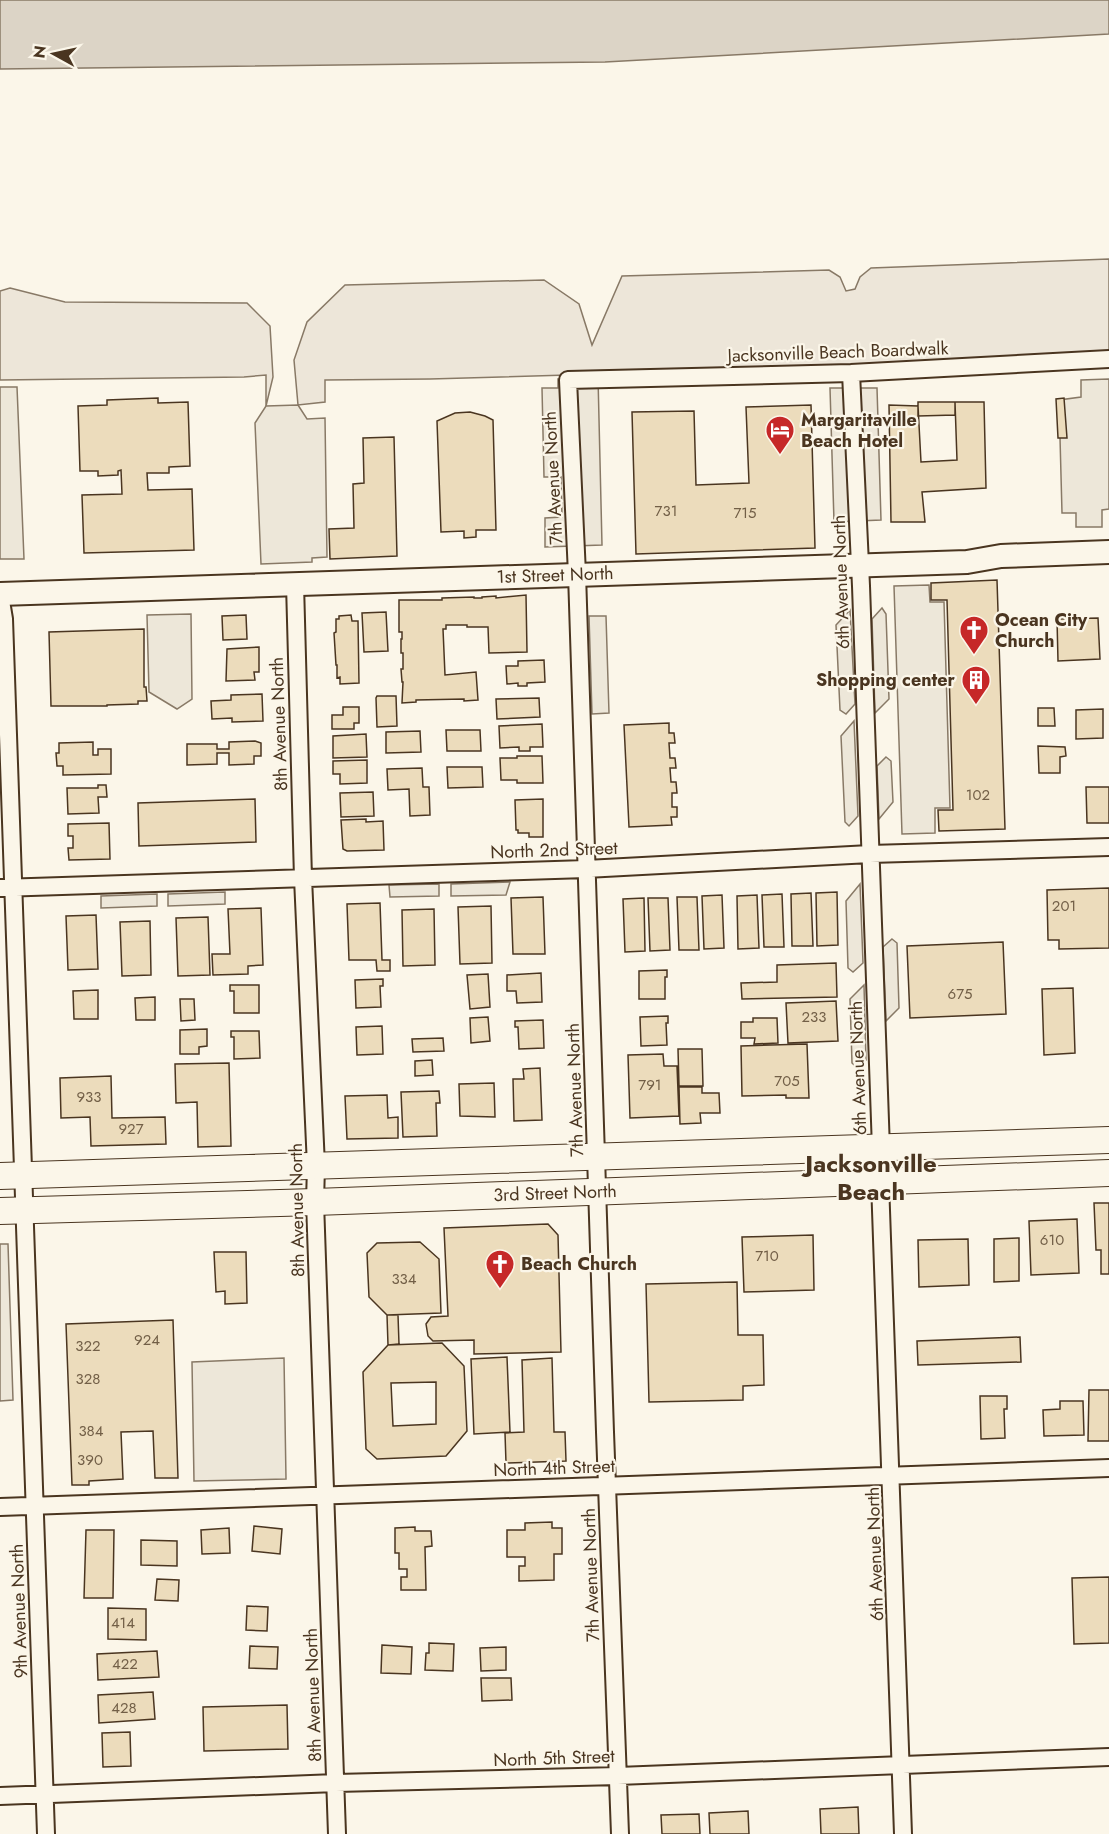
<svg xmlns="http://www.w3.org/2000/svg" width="1109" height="1834" viewBox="0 0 1109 1834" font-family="Jost,sans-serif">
	<rect width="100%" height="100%" fill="#fbf6e9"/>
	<path fill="#ede6d9" stroke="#887966" stroke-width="1.5" d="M1109 259V359L430 379 325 380V402L298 405 294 360 307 322 345 285 544 280 579 304 592 345 622 276 829 270 840 277 846 291 855 289 860 277 871 268Z
		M10 288 65 302 247 303 270 326 273 377 266 406V375L244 377 0 380V291Z"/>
	<path fill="#ede7d9" stroke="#887966" stroke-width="1.5" d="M598 377 602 545 545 547V518L562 517 561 477H544L542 388H558V379Z
		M1109 379V509L1102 510V527H1076V513H1062L1059 400 1081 397V380Z
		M0 387H17L24 559H0Z
		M830 388H877L881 520 834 522Z
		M298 405 307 419 325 418 327 557 312 558V562L261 564 255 423 266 406Z
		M929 585 930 602H944L950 808H935V833L902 834 894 586Z
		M882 608 886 614 889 699 875 713 872 619Z
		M850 610 855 704 846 714 840 710 836 625Z
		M191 614 192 699 177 709 149 692 147 615Z
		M589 616H606L609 713 592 714Z
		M854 721 858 816 849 826 845 822 841 736Z
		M886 757 891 761 893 802 879 819 877 766Z
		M510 882 506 895 451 896V884Z
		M439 884V896L390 897 389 885Z
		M860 884 863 963 853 972 848 968 846 901Z
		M225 892V904L168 906V894Z
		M157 894V906L101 908V896Z
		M892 939 897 943 899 1008 886 1021 883 947Z
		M864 985 866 1060 858 1069 852 1063 850 999Z
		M0 1244H8L13 1400 0 1401Z
		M284 1358 286 1479 194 1481 192 1362Z"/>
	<path fill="#dcd4c6" stroke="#887966" stroke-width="1.5" d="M0 0H1109V34L605 62 0 69Z"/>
	<path fill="#ecdcbc" stroke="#4a3520" stroke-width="1.5" fill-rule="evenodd" d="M158 398V403L188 402 190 466 169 467V473H147L148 490 192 489 194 550 84 553 82 495 122 494 121 470 118 471V475L98 476V471H80L78 406 107 405V400Z
		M1064 398 1067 438H1058L1056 399Z
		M918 402H955V415L918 416Z
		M955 402H984L986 488 922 492 925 522H891L889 405 918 406 921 462 957 460Z
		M811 405 815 548 636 554 632 412 694 411 696 485 749 483 746 407Z
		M470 412 485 416 493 420 496 530H476V537L464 538V531L441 532 437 421 455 413Z
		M394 437 397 556 330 559 329 529 354 528 353 484 364 483 363 438Z
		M997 580 1005 829 939 831 938 810H953L947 600H931V583Z
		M526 595 527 652 489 653 488 627H467V625H446V629H443L445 675 476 672 478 700 464 701V699L416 700V702L402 703 403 682H402L401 669H403V653H401V639H402V632H399V600H442V598L474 597V598H482V597L496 596V598Z
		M386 612 388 651 364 652 362 613Z
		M246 615 247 639 223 640 222 616Z
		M351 615 352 621H358L359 683 340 684V677L337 678V665H336L334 633 336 632V619H339V616Z
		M1098 618 1100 659 1058 661 1057 619Z
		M144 629V687H146L147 701H138V704L107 705V706H51L49 632Z
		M259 647V672H254L255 680 226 681 227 649Z
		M544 660 545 682 527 683V686H518V683L507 684 506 666H518V661Z
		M262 694 263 721 232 722V718L212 719 211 701 231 700V695Z
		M377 696H396L397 726 377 727 376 698Z
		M539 698 540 717 497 719 496 699Z
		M343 707H359V723H354V729H332V715H343Z
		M1038 708H1054L1055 726H1038Z
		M1103 709V738L1076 739V710Z
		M669 723V733H674L675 743H669L670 758H675L676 768H670L671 782H676L677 793H672V807H677V817H671L672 825 629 827 624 725Z
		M542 724 543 747H530V751H519V747L500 748 499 726Z
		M446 730H480L481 751H447Z
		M420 731 421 752 386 753V732Z
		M366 734 367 757 333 758V736Z
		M255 741 261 743V756H254V764L229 765V753H217V764L187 765V744H217V749H229V742Z
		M93 742V755H98V749H111V774L63 775V766H57L56 753H59V743Z
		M1038 746 1065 747 1066 756 1060 757V773H1039Z
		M517 756H542L543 783H517V780H501L500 758H517Z
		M367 760V783L340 784V774H333V761Z
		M447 767H482L483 787 448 788Z
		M422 768 423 787H429L430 815 410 816 409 789 388 790 387 769Z
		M98 785H106L107 797H98L99 813 68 814 67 788H98Z
		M1086 787H1109V823H1087Z
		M373 792 374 816 341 817 340 793Z
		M255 799 256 842 139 846 138 803Z
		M543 799V837H529V833H518V830H516L515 800Z
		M366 819V822L383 821 384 850 347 851 343 849 341 820Z
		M109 823 110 859 69 860 68 848H73V836H68V824Z
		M1109 888V948L1059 949V940H1048L1047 890Z
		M837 892 838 945 817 946 816 893Z
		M811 893 813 946H792L791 894Z
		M782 894 784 947H764L762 895Z
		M722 895 724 948 704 949 702 896Z
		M757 895 759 948 738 949 737 896Z
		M543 897 545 954H513L511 898Z
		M677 897H697L699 950H679Z
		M644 898 645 951 625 952 623 899Z
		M648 898H668L670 950 650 951Z
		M380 903 382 960H390V971H377L376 960H349L347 904Z
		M491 906 492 963 460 964 458 907Z
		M261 908 263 965 248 966V974L213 975 212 954H230L228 909Z
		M434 909 435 965 403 966 402 910Z
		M96 915 98 969 68 970 66 916Z
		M208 917 210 975 178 976 176 918Z
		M150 921 151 975 122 976 120 922Z
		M1003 942 1006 1014 910 1018 907 946Z
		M836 963 837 997 742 999 741 983 777 982V965Z
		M667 970V977H665V999H639V971Z
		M541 973 542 1002 517 1003 516 991H507V975Z
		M488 974 490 1007 470 1009 467 975Z
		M383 979V986H380L381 1007 356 1008 355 980Z
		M230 985H259V1013H234V991H230Z
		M1073 988 1075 1053 1044 1055 1042 989Z
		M98 990V1019H74L73 991Z
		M155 997V1020H136L135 998Z
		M180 999H194L195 1020 181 1021Z
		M836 1001 838 1041 788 1043 786 1003Z
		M668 1016V1023H666L667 1045 641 1046 640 1017Z
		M488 1017 490 1041 471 1043 470 1018Z
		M753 1018H777L778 1043 754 1044 755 1038H741V1022H753Z
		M543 1020 544 1048 519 1049 518 1027H515V1021Z
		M382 1026 383 1054 357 1055 356 1027Z
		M207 1029V1046L199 1047V1054H180V1030Z
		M231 1031H259L260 1058 234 1059V1037H231Z
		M443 1038 444 1051 413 1052 412 1039Z
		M807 1044 809 1098H786V1095L742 1096 741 1046Z
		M678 1049H702L703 1086H679Z
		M663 1054 664 1066H677L679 1116 630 1118 628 1055Z
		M432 1060 433 1075 415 1076V1061Z
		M229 1063 231 1146 198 1147 197 1102 176 1103 175 1064Z
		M540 1068 542 1120 514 1121 513 1079H524L523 1069Z
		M111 1076 112 1118 165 1117 166 1144 91 1146 90 1117 61 1118 60 1078Z
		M494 1083 495 1117 460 1116 459 1084Z
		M679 1087H702V1093H719L720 1113H700L701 1123 680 1124Z
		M439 1091 440 1103H436L437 1136 403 1137 401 1092Z
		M387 1095 388 1118 398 1117V1138L347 1139 345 1096Z
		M1094 1203H1109V1274H1101V1250H1096Z
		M1077 1219 1079 1273 1031 1275 1029 1221Z
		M548 1224 558 1235 561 1352 474 1354V1340L433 1341 428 1336 426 1324 431 1317 448 1316 444 1228Z
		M813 1235 814 1290 744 1292 742 1237Z
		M1019 1238V1281L994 1282V1239Z
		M968 1239 969 1285 919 1287 918 1240Z
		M420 1242 439 1259 441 1313 387 1315 369 1297 367 1253 377 1243Z
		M214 1252H246L247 1303 225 1304V1291L216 1292Z
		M737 1282 738 1335H763L764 1385 743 1386V1400L649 1402 646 1284Z
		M387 1315H398L399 1344 388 1345Z
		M173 1320 178 1478H155L153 1431 121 1432 123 1479 89 1481V1485H72L66 1324Z
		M1020 1337 1021 1362 918 1365 917 1341Z
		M442 1343 464 1366 467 1431 446 1456 377 1459 366 1449 363 1372 388 1345ZM436 1382V1424L393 1426 391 1383Z
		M507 1357 510 1432 474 1434 471 1359Z
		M552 1358 554 1432H565L566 1461 506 1463 505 1433 524 1432 522 1360Z
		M1089 1390H1109V1441H1088Z
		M980 1396H1007V1409H1004L1005 1438 981 1439Z
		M1060 1401H1083L1084 1435 1044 1436 1043 1410 1060 1409Z
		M552 1522V1528H562V1554H554V1580L519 1581V1566H525V1557H507V1530H525V1523Z
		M254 1526 282 1529 280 1554 252 1551Z
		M415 1527V1531H431L432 1546 425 1547 426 1590H401V1577H407V1569H399V1553H395V1528Z
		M229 1528 230 1553 202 1554 201 1530Z
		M86 1530H114L113 1598H84Z
		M141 1540 177 1541V1566L141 1565Z
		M1109 1577V1643L1074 1644 1072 1578Z
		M157 1579 179 1580 178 1601 155 1600Z
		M247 1606 268 1607 267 1631 246 1630Z
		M108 1608 146 1609V1640L108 1639Z
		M429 1643 454 1644 453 1671 425 1670 426 1653H429Z
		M382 1645 412 1647 411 1674 381 1673Z
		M250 1646 278 1647 277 1669 249 1668Z
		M506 1647V1670L481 1671 480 1648Z
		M157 1651 159 1677 98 1680 97 1654Z
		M481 1678H511L512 1700 482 1701Z
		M153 1692 155 1719 99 1723 98 1695Z
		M287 1705 288 1749 204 1751 203 1707Z
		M130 1732 131 1766 103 1767 102 1733Z
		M858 1807 859 1834H821L820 1809Z
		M748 1811 749 1834H710L709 1813Z
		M699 1814 700 1834H662L661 1815Z"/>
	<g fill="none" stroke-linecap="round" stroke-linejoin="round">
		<g stroke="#4a3520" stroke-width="20">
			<path id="street" d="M851 373 861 586 881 1149 880 1182 903 1834
				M295 584 303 878 316 1166 315 1202 337 1834
				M0 595 4 619 46 1834
				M0 888 586 869 870 854 1109 847
				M0 1507 1109 1468
				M0 1796 336 1783 618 1776 1109 1757
				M620 1834 605 1432 577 574 568 380 851 373 1109 359"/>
		</g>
		<g stroke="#4a3520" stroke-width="26">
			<path id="secondary" d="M0 594 967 562 1001 556 1109 552"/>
		</g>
		<g stroke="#4a3520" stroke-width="28">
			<path id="primary" d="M0 1176 1109 1140
				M0 1211 315 1202 1109 1173"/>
		</g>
		<use href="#street" stroke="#fbf6e9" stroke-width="16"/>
		<use href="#secondary" stroke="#fbf6e9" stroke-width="22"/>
		<use href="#primary" stroke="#fbf6e9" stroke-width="26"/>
	</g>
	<defs>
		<g id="hotel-pin" transform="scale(1.5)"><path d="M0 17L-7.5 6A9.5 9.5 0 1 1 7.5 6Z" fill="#c62828" stroke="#fbf6e9"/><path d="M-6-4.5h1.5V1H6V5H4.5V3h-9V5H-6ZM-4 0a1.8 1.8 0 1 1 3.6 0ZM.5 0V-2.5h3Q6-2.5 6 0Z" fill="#fff"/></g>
		<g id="church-pin" transform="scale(1.5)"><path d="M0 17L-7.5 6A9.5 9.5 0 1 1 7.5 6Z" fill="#c62828" stroke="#fbf6e9"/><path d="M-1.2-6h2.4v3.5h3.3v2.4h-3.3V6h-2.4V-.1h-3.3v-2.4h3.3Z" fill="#fff"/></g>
		<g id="building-pin" transform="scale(1.5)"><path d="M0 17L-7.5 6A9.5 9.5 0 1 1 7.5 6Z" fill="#c62828" stroke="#fbf6e9"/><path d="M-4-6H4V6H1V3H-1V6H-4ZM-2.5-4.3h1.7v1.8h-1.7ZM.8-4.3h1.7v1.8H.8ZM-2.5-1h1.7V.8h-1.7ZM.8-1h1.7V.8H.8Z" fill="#fff"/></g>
	</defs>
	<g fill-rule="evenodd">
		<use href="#hotel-pin" x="780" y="430"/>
		<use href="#church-pin" x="974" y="630"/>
		<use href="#building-pin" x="976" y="680"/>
		<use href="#church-pin" x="500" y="1264"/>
	</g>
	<g text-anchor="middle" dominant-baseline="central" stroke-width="4.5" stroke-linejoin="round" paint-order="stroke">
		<g font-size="15" fill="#725f47">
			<text x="666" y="511">731</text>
			<text x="745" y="513">715</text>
			<text x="978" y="795">102</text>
			<text x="1064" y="906">201</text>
			<text x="960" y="994">675</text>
			<text x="814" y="1017">233</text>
			<text x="787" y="1081">705</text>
			<text x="650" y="1085">791</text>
			<text x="89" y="1097">933</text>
			<text x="131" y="1129">927</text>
			<text x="1052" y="1240">610</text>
			<text x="767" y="1256">710</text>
			<text x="404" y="1279">334</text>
			<text x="147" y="1340">924</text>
			<text x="88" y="1346">322</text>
			<text x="88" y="1379">328</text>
			<text x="91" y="1431">384</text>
			<text x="90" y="1460">390</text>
			<text x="123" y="1623">414</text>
			<text x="125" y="1664">422</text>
			<text x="124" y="1708">428</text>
		</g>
		<g font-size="18" fill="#4a3520" stroke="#fbf6e9">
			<text transform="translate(838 352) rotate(-2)">Jacksonville Beach Boardwalk</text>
			<text transform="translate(553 478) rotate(-93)">7th Avenue North</text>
			<text transform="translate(555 575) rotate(-2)">1st Street North</text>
			<text transform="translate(841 582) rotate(-92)">6th Avenue North</text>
			<text transform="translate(279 724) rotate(-92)">8th Avenue North</text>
			<text transform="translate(554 850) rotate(-2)">North 2nd Street</text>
			<text transform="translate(858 1068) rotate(-92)">6th Avenue North</text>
			<text transform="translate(575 1090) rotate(-92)">7th Avenue North</text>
			<text transform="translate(555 1193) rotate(-2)">3rd Street North</text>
			<text transform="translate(297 1210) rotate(-91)">8th Avenue North</text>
			<text transform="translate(554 1468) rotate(-2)">North 4th Street</text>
			<text transform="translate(875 1554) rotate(-92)">6th Avenue North</text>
			<text transform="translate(591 1575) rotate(-92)">7th Avenue North</text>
			<text transform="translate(19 1611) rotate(-92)">9th Avenue North</text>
			<text transform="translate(313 1695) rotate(-92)">8th Avenue North</text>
			<text transform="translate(554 1758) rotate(-2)">North 5th Street</text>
		</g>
		<g font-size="18" font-weight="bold" fill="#4a3520" stroke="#fbf6e9" text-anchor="start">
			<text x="801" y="420">Margaritaville<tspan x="801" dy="21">Beach Hotel</tspan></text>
			<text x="995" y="620">Ocean City<tspan x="995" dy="21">Church</tspan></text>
			<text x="955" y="680" text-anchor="end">Shopping center</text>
			<text x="521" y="1264">Beach Church</text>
		</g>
		<g font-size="24" font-weight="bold" fill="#4a3520" stroke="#fbf6e9">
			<text x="871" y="1163">Jacksonville<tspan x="871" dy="28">Beach</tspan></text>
		</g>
	</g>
	<g transform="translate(54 54) rotate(278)" stroke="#fbf6e9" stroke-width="4.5" paint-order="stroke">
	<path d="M0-4.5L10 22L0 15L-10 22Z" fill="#4a3520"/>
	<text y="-9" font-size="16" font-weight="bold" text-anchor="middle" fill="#4a3520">N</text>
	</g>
</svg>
